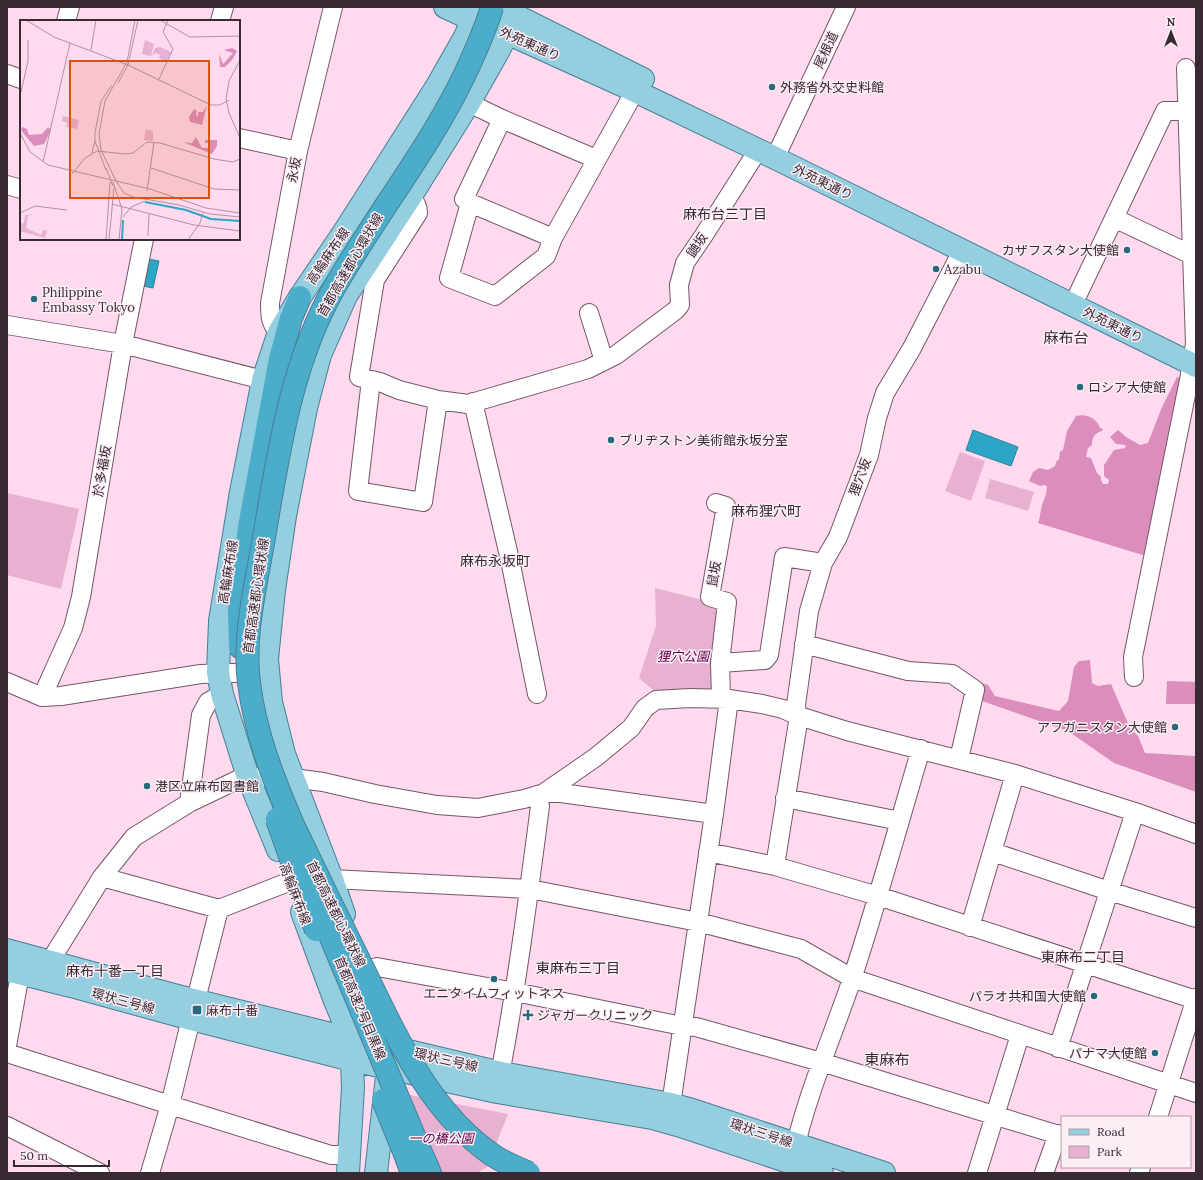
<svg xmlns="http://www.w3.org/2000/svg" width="1203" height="1180" viewBox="0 0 1203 1180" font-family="Lora,'Noto Sans JP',serif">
	<rect width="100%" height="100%" fill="#ffd9ee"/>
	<path fill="#e8b1d1" d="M960 452 985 461 971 501 945 491Z
		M990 479 1034 492 1028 511 985 498Z
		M7 493 79 509 61 589 7 575Z
		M655 588 722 605 716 690H653L639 678 656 626Z
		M410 1095 508 1114 487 1167 477 1173H402Z"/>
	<path fill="#db8dbc" d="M1177 377 1182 379 1146 556 1038 523C1040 518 1040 514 1041 510 1042 502 1047 495 1047 487L1045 485 1040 486 1029 481 1033 472 1039 468 1048 470 1055 466 1056 462 1059 459 1060 452 1063 450 1067 431 1076 416C1086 413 1097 418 1100 428L1103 429 1102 431C1095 433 1092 437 1092 445L1088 448 1086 457 1091 458 1097 473 1101 477V480L1103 484H1108L1109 480 1104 476V465L1114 450 1125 448 1126 445 1116 444 1110 437 1118 430 1126 437 1140 445 1148 443 1162 407Z
		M1090 660 1092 683 1098 686 1111 684 1130 728 1138 736 1145 753 1196 756V792L1114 763 1068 731 979 700 981 683 988 685 995 696 1059 711 1068 701 1074 667 1079 661Z
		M1167 681 1196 682V704H1166Z"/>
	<path fill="#2ca6c7" stroke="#2f819a" d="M149 259 159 261 153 288 143 286Z
		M973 430 1018 447 1011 466 966 450Z"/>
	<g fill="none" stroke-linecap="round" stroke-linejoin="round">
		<g stroke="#755668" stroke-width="20">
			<path id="minor" d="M66 21 70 7
				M220 21 224 7
				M7 74 21 79
				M469 103 502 119 464 199 470 203 449 278 495 296 546 256 553 238 635 91
				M502 119 596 159
				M239 138 298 151
				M775 158 846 7
				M7 185 21 189
				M400 189C409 195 418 201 418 213L375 280 359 377 380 382 399 390 438 400 468 404 588 369 616 355 676 310 680 305 679 285 685 263 704 235 758 150
				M470 203 553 238
				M1114 218 1192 255
				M1078 294 1165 111H1187
				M589 313 604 361
				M7 325 123 344 263 380
				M279 332C270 324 270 315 270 303L298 151 333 7
				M371 380 358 491 423 502 438 400
				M473 402 510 560 537 694
				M716 503 726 506 710 597 727 602 720 663
				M804 644 908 671 952 674 975 690 959 759
				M1134 677 1133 657 1189 380 1195 344 1186 68
				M7 682 42 697 61 696 201 674 261 672
				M42 697 73 628 81 597 123 344 144 239
				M721 699 720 663 765 660 769 655 784 557 823 563
				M544 793H561L714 814
				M785 798 900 821
				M189 803 201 715 208 702 222 694
				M708 852 775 866 878 896 1196 1000
				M993 852 1109 891 1196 918
				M775 866 798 722 796 705 809 611 823 563 838 537 869 455 877 418 885 393 912 348 962 251
				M102 877 219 909
				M332 879 530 889 698 922 801 949 852 978 1196 1093
				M970 927 1015 774
				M364 973 377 967 515 992 682 1026 696 1027 821 1062 1062 1136
				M7 1046 18 985 22 974 49 963 102 877 134 837 189 803 237 780 248 777 293 778 323 782 375 794 437 805 478 808 524 799 544 793 596 757 631 728 645 708 656 700 690 698 729 699 762 704 783 709 796 715 847 731 1015 774 1135 812 1196 834
				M1058 1048 1135 812
				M7 1053 170 1105 331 1155H349
				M498 1085C516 992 528 899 540 806L537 795
				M1158 1117 1196 998
				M669 1118 714 814 729 699
				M7 1126 100 1173
				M793 1157C806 1096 832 1038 852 979 877 903 898 826 921 749
				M150 1173 170 1105 188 1031 219 909 291 881
				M977 1173 1020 1035
				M1044 1173 1058 1134
				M1139 1173 1141 1167"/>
		</g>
		<g stroke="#457f95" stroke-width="24">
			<path id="major" d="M445 7 471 19 507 33 635 91 775 158 1196 366
				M499 10 513 14 643 79
				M278 850 248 777 222 694 218 673 220 621 241 492 263 380 279 332 300 297 346 229 437 86 466 35 475 7
				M302 912 335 1001 351 1039 353 1087 348 1173
				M344 914 332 879 284 754 271 702 267 659 274 590 285 516 306 408 320 355 346 296 411 196 469 103 500 48 507 33 515 7
				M7 950 178 996 351 1039 387 1046 501 1073 671 1104 689 1109 884 1173
				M7 970 71 986 191 1019 352 1060 497 1092 652 1118 684 1127 822 1173
				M376 1173 388 1068 386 1035 380 1012"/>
		</g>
		<g stroke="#457f95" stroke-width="24">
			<path id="highway" d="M240 647 239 609 249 527 280 359 291 318 300 297
				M419 1148 430 1173
				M405 1154 412 1173"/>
		</g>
		<use href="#minor" stroke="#fff" stroke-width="18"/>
		<use href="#major" stroke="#94cedf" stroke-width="22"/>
		<use href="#highway" stroke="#4cadca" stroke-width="22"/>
		<g stroke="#457f95" stroke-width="24" stroke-linecap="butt">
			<path id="highway-bridge" d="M492 7C487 25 479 43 471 61 435 142 378 211 334 288 290 365 278 457 263 543 255 589 243 637 249 683 255 733 274 781 294 827 316 873 339 920 362 966 395 1034 429 1112 494 1156 505 1163 517 1168 529 1173
				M277 819 316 930
				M319 909 419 1148
				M383 1100 405 1154"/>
		</g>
		<use href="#highway-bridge" stroke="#4cadca" stroke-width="22"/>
	</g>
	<g fill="#27697c" stroke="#fdeef6" stroke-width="1.5">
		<circle cx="772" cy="87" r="4"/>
		<circle cx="1127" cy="250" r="4"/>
		<circle cx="936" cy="269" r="4"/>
		<circle cx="34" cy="299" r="4"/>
		<circle cx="1080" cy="387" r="4"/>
		<circle cx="611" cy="440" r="4"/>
		<circle cx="1175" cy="727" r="4"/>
		<circle cx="147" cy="786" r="4"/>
		<circle cx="494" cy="979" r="4"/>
		<circle cx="1094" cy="996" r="4"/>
		<rect x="192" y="1005" width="10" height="10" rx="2"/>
		<path d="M526 1009h4v4h4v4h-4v4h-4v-4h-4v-4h4z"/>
		<circle cx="1155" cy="1053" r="4"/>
	</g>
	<g text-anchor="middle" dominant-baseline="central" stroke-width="3" stroke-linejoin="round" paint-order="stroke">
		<g font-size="13" fill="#372a32" stroke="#fdeef6">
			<text transform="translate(530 44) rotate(24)">外苑東通り</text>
			<text transform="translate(826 50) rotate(-65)">尾根道</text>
			<text transform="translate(294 170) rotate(-79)">永坂</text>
			<text transform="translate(823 182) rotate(26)">外苑東通り</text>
			<text transform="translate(697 245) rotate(-56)">鼬坂</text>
			<text transform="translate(328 256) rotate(-56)">高輪麻布線</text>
			<text transform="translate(350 265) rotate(-60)">首都高速都心環状線</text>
			<text transform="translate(1113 325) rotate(26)">外苑東通り</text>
			<text transform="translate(102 471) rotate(-80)">於多福坂</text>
			<text transform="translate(860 477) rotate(-70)">狸穴坂</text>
			<text transform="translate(228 572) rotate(-81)">高輪麻布線</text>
			<text transform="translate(714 574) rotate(-80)">鼠坂</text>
			<text transform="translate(256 596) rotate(-82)">首都高速都心環状線</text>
			<text transform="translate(295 894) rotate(69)">高輪麻布線</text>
			<text transform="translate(336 914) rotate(64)">首都高速都心環状線</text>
			<text transform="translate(123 1001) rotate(15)">環状三号線</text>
			<text transform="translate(360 1008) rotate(67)">首都高速2号目黒線</text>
			<text transform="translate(446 1060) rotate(13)">環状三号線</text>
			<text transform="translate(761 1133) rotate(18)">環状三号線</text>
		</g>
		<g font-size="13" fill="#372a32" stroke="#fdeef6" text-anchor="start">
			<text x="780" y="87">外務省外交史料館</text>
			<text x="1119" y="250" text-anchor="end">カザフスタン大使館</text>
			<text x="944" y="269">Azabu</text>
			<text x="42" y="292">Philippine<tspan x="42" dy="15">Embassy Tokyo</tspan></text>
			<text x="1088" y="387">ロシア大使館</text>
			<text x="619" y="440">ブリヂストン美術館永坂分室</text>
			<text x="1167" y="727" text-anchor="end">アフガニスタン大使館</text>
			<text x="155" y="786">港区立麻布図書館</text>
			<text x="494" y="993" text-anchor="middle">エニタイムフィットネス</text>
			<text x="1086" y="996" text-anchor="end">パラオ共和国大使館</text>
			<text x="206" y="1010">麻布十番</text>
			<text x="537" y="1015">ジャガークリニック</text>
			<text x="1147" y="1053" text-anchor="end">パナマ大使館</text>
		</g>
		<g font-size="13" font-style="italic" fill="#630149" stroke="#fdeef6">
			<text x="683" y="656">狸穴公園</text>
			<text x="441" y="1138">一の橋公園</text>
		</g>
		<g font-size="14" fill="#372a32" stroke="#fdeef6">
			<text x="725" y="214">麻布台三丁目</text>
			<text x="766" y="511">麻布狸穴町</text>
			<text x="495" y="561">麻布永坂町</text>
			<text x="1083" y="957">東麻布二丁目</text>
			<text x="578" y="968">東麻布三丁目</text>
			<text x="115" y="971">麻布十番一丁目</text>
		</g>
		<g font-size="15" fill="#372a32" stroke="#fdeef6">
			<text x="1066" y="337">麻布台</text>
			<text x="887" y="1059">東麻布</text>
		</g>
	</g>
	<g transform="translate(20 20)">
		<rect width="220" height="220" fill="#ffd9ee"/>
		<path d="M125 20 134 24 131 36 122 34ZM140 27 151 32 146 42 139 38 140 35 136 33 132 35 135 28ZM43 96 59 100 57 109 46 107 47 103 42 101ZM126 109 133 111V121L124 120ZM15 194 8 196 6 208 21 215 23 210 27 211 25 218 0 211V204L4 203 5 195Z" fill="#e8b1d1"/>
		<path d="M212 28 217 31 212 40 205 47H200L199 34 203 44 213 33 204 30ZM187 85 182 105 170 102 169 97 174 89 177 91 176 94 178 97V92H183ZM3 107 7 109 9 115 22 114 28 107 31 110 24 124 14 126 3 113 1 109ZM176 117 182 128H190V123H185V120H197V126L192 134 163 122 172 123Z" fill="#db8dbc"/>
		<path fill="none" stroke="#2ca6c7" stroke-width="2" d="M125 182 166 190 191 199 220 201M102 220 103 200"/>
		<path fill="none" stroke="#af93a3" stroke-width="1" d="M6 0 34 17 108 45 191 85H200L209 80M115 0 107 42 85 81 79 114 81 130 96 161 104 173 113 177 159 185 190 194 220 197M140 0 170 17 220 16M71 30 76 0M220 40 209 61 206 79 209 93 220 118M139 59 153 29 143 12 148 0M98 63 108 45 118 0M0 76 8 41V20M0 113 10 132 28 145 130 169 186 188 220 193M72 133 75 121M23 142 50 23M86 148 93 166M131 148 194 169 220 170M86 150 75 121V113L81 81 92 65M52 154 65 138 77 131 105 134 113 133 127 122 140 123 194 139 213 142 220 139M93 162 102 189 99 220M127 171 134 122M92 184 174 205 220 211M0 193 15 186 47 190M103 197 111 187 125 181M128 216 129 194M86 220 90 162M89 220 94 168M168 220 180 203 183 193"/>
		<path fill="#d65410" fill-opacity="0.15" stroke="#d65410" stroke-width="2" d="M50 41H189V178H50Z"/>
		<rect width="220" height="220" fill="none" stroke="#372a32" stroke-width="2"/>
	</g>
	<rect width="1203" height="1180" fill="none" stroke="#372a32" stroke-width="16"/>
	<rect x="1061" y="1116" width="130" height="52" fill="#fdeef6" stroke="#aea0a8"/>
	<rect x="1069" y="1129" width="20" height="6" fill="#94cedf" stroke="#aea0a8"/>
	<text x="1097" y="1136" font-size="12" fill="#372a32">Road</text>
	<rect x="1069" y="1146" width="20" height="12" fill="#e8b1d1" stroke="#aea0a8"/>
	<text x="1097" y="1156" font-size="12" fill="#372a32">Park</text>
	<g transform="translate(1171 32)" stroke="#fdeef6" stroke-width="3" paint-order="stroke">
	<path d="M0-3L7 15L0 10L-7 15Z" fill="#372a32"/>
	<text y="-6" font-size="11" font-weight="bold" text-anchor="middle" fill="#372a32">N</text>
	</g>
	<path d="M14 1160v6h95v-6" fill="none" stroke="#372a32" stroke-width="2"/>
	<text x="20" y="1160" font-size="12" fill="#372a32" stroke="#fdeef6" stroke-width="3" paint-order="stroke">50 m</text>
</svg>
